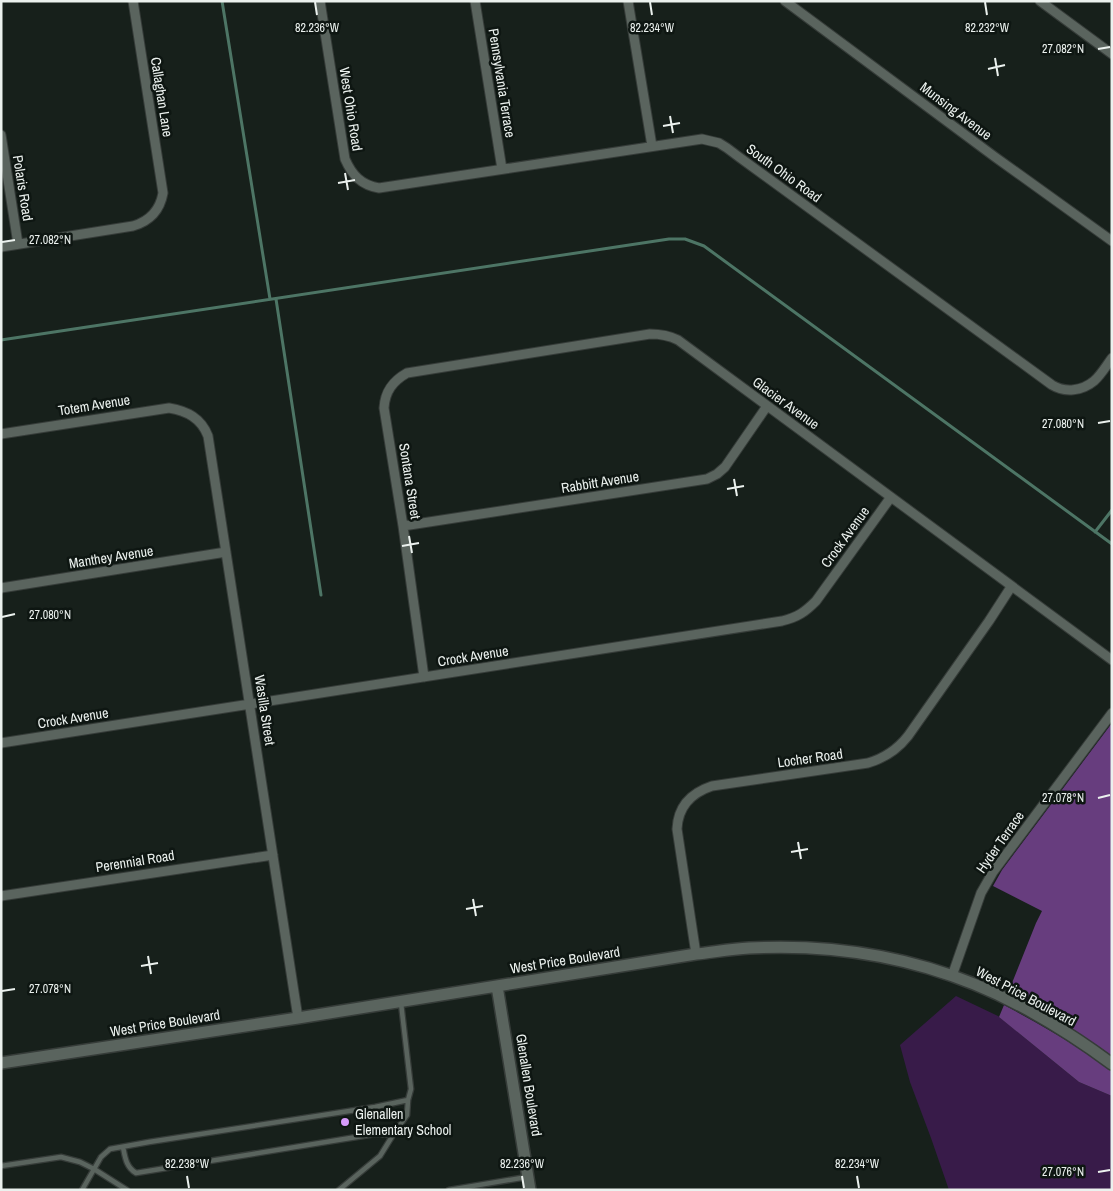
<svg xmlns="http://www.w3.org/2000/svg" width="1113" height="1191" viewBox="0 0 1113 1191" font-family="'Archivo Narrow',sans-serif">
	<rect width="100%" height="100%" fill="#17201b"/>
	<path fill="#381b49" d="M956 996 998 1016 1079 1082 1112 1096V1190H949L931 1138 910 1082 900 1045Z"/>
	<path fill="#673d7e" d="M1112 723V1056C1079 1032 1044 1012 1008 993L1036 923 1042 911 993 886 1002 870Z
		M1004 1005C1041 1025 1078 1046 1112 1071V1096L1079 1082 999 1017Z"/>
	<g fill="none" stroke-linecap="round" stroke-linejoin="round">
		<path stroke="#4d7565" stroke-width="3" d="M222 1 270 299
			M276 299 321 595
			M1 340 669 239H685L704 246 1112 544
			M1095 532 1112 510"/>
		<g stroke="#363c39" stroke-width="7">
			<path id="service" d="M123 1147C125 1157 126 1167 136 1173L375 1134 393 1135 407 1115 408 1100
				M1 1166 61 1157 80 1162 94 1169 127 1190
				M82 1190 101 1157 110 1149 149 1142 375 1107 408 1100 411 1089 401 1003
				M339 1190 380 1156 393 1135
				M449 1190 527 1177"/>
		</g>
		<g stroke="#363c39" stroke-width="11">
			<path id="minor" d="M320 1 345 159C352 175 361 185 379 188L702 139 719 143 727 148 739 157 1052 385C1065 393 1082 391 1094 381 1101 375 1106 366 1112 358
				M475 1 502 169
				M628 1 652 146
				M785 1 995 157 1112 241
				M1040 1 1112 54
				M1 135 18 244
				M1 247 133 226C150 221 160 210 163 193L133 1
				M1 434 169 408C187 411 201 418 208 436L298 1018
				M403 526 707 479 717 474 725 467 767 406
				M1 588 226 552
				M424 677 403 526 384 408C385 391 393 381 407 373L650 334C660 334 668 335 678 340L1112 660
				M1 743 782 621C798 617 805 612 816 601L891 497
				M1 896 273 855
				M696 954 677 829C678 806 691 793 712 786L868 763C885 758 897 750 908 736L989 621 1011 587
				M952 976 981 893 993 872 1112 713"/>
		</g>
		<g stroke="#363c39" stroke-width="14">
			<path id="tertiary" d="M497 986 530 1190
				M1 1063 298 1018 696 954C714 952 732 949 749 948 825 944 903 955 974 984 1021 1003 1070 1033 1112 1064"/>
		</g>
		<use href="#service" stroke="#5a645e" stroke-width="4.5"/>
		<use href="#minor" stroke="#5a645e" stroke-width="9"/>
		<use href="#tertiary" stroke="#5a645e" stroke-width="11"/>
	</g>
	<path fill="none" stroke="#ebf1ee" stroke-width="2" d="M315 2 317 15M650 2 652 15M985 2 987 15M1098 49 1110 47M995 58 998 76M988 69 1005 65M670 116 673 133M663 126 680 123M345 173 348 190M338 183 355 180M2 242 15 240M1098 423 1110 421M734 479 737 496M727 489 744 486M409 536 412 553M402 546 419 543M2 617 15 614M1098 798 1110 795M798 842 801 859M791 852 808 849M473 899 476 916M466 909 483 906M148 956 151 974M141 966 158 963M2 991 15 989M1098 1172 1110 1170M187 1176 189 1188M522 1176 524 1188M857 1176 859 1188"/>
	<circle fill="#d69bfa" stroke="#0e1612" stroke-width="2" cx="345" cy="1122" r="5"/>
	<g text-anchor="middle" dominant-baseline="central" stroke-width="5" stroke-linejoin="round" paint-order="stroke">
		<g font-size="14" fill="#ebf1ee" stroke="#0e1612">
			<text transform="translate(502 83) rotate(81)">Pennsylvania Terrace</text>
			<text transform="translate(162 97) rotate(81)">Callaghan Lane</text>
			<text transform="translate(351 109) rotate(81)">West Ohio Road</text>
			<text transform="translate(956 111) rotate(37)">Munsing Avenue</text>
			<text transform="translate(784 173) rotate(36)">South Ohio Road</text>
			<text transform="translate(23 188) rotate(81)">Polaris Road</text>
			<text transform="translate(786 403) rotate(36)">Glacier Avenue</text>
			<text transform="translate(94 405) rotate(-9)">Totem Avenue</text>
			<text transform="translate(410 481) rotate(81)">Sontana Street</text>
			<text transform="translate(600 482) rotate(-9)">Rabbitt Avenue</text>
			<text transform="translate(845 537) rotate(-54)">Crock Avenue</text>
			<text transform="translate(111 557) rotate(-9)">Manthey Avenue</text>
			<text transform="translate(473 656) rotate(-9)">Crock Avenue</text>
			<text transform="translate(265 710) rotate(81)">Wasilla Street</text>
			<text transform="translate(73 718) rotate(-9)">Crock Avenue</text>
			<text transform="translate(810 758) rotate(-8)">Locher Road</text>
			<text transform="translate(1000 842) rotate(-55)">Hyder Terrace</text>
			<text transform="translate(135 861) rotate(-9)">Perennial Road</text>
			<text transform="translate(565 960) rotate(-9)">West Price Boulevard</text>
			<text transform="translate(1026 996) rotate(28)">West Price Boulevard</text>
			<text transform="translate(165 1023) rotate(-9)">West Price Boulevard</text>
			<text transform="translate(529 1085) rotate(81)">Glenallen Boulevard</text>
		</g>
		<g font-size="14" fill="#ebf1ee" stroke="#0e1612" text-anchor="start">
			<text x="355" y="1114">Glenallen<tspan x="355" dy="16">Elementary School</tspan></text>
		</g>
	</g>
	<g font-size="12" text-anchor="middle" fill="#ebf1ee" stroke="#0e1612" stroke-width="5" stroke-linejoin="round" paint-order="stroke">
		<text x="987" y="32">82.232°W</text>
		<text x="317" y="32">82.236°W</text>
		<text x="652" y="32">82.234°W</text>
		<text x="1063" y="53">27.082°N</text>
		<text x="50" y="244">27.082°N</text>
		<text x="1063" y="428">27.080°N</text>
		<text x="50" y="619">27.080°N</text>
		<text x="1063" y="802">27.078°N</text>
		<text x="50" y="993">27.078°N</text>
		<text x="187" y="1168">82.238°W</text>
		<text x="522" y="1168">82.236°W</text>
		<text x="857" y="1168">82.234°W</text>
		<text x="1063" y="1176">27.076°N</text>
	</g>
	<rect width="1113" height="1191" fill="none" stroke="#ebf1ee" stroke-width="5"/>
</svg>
